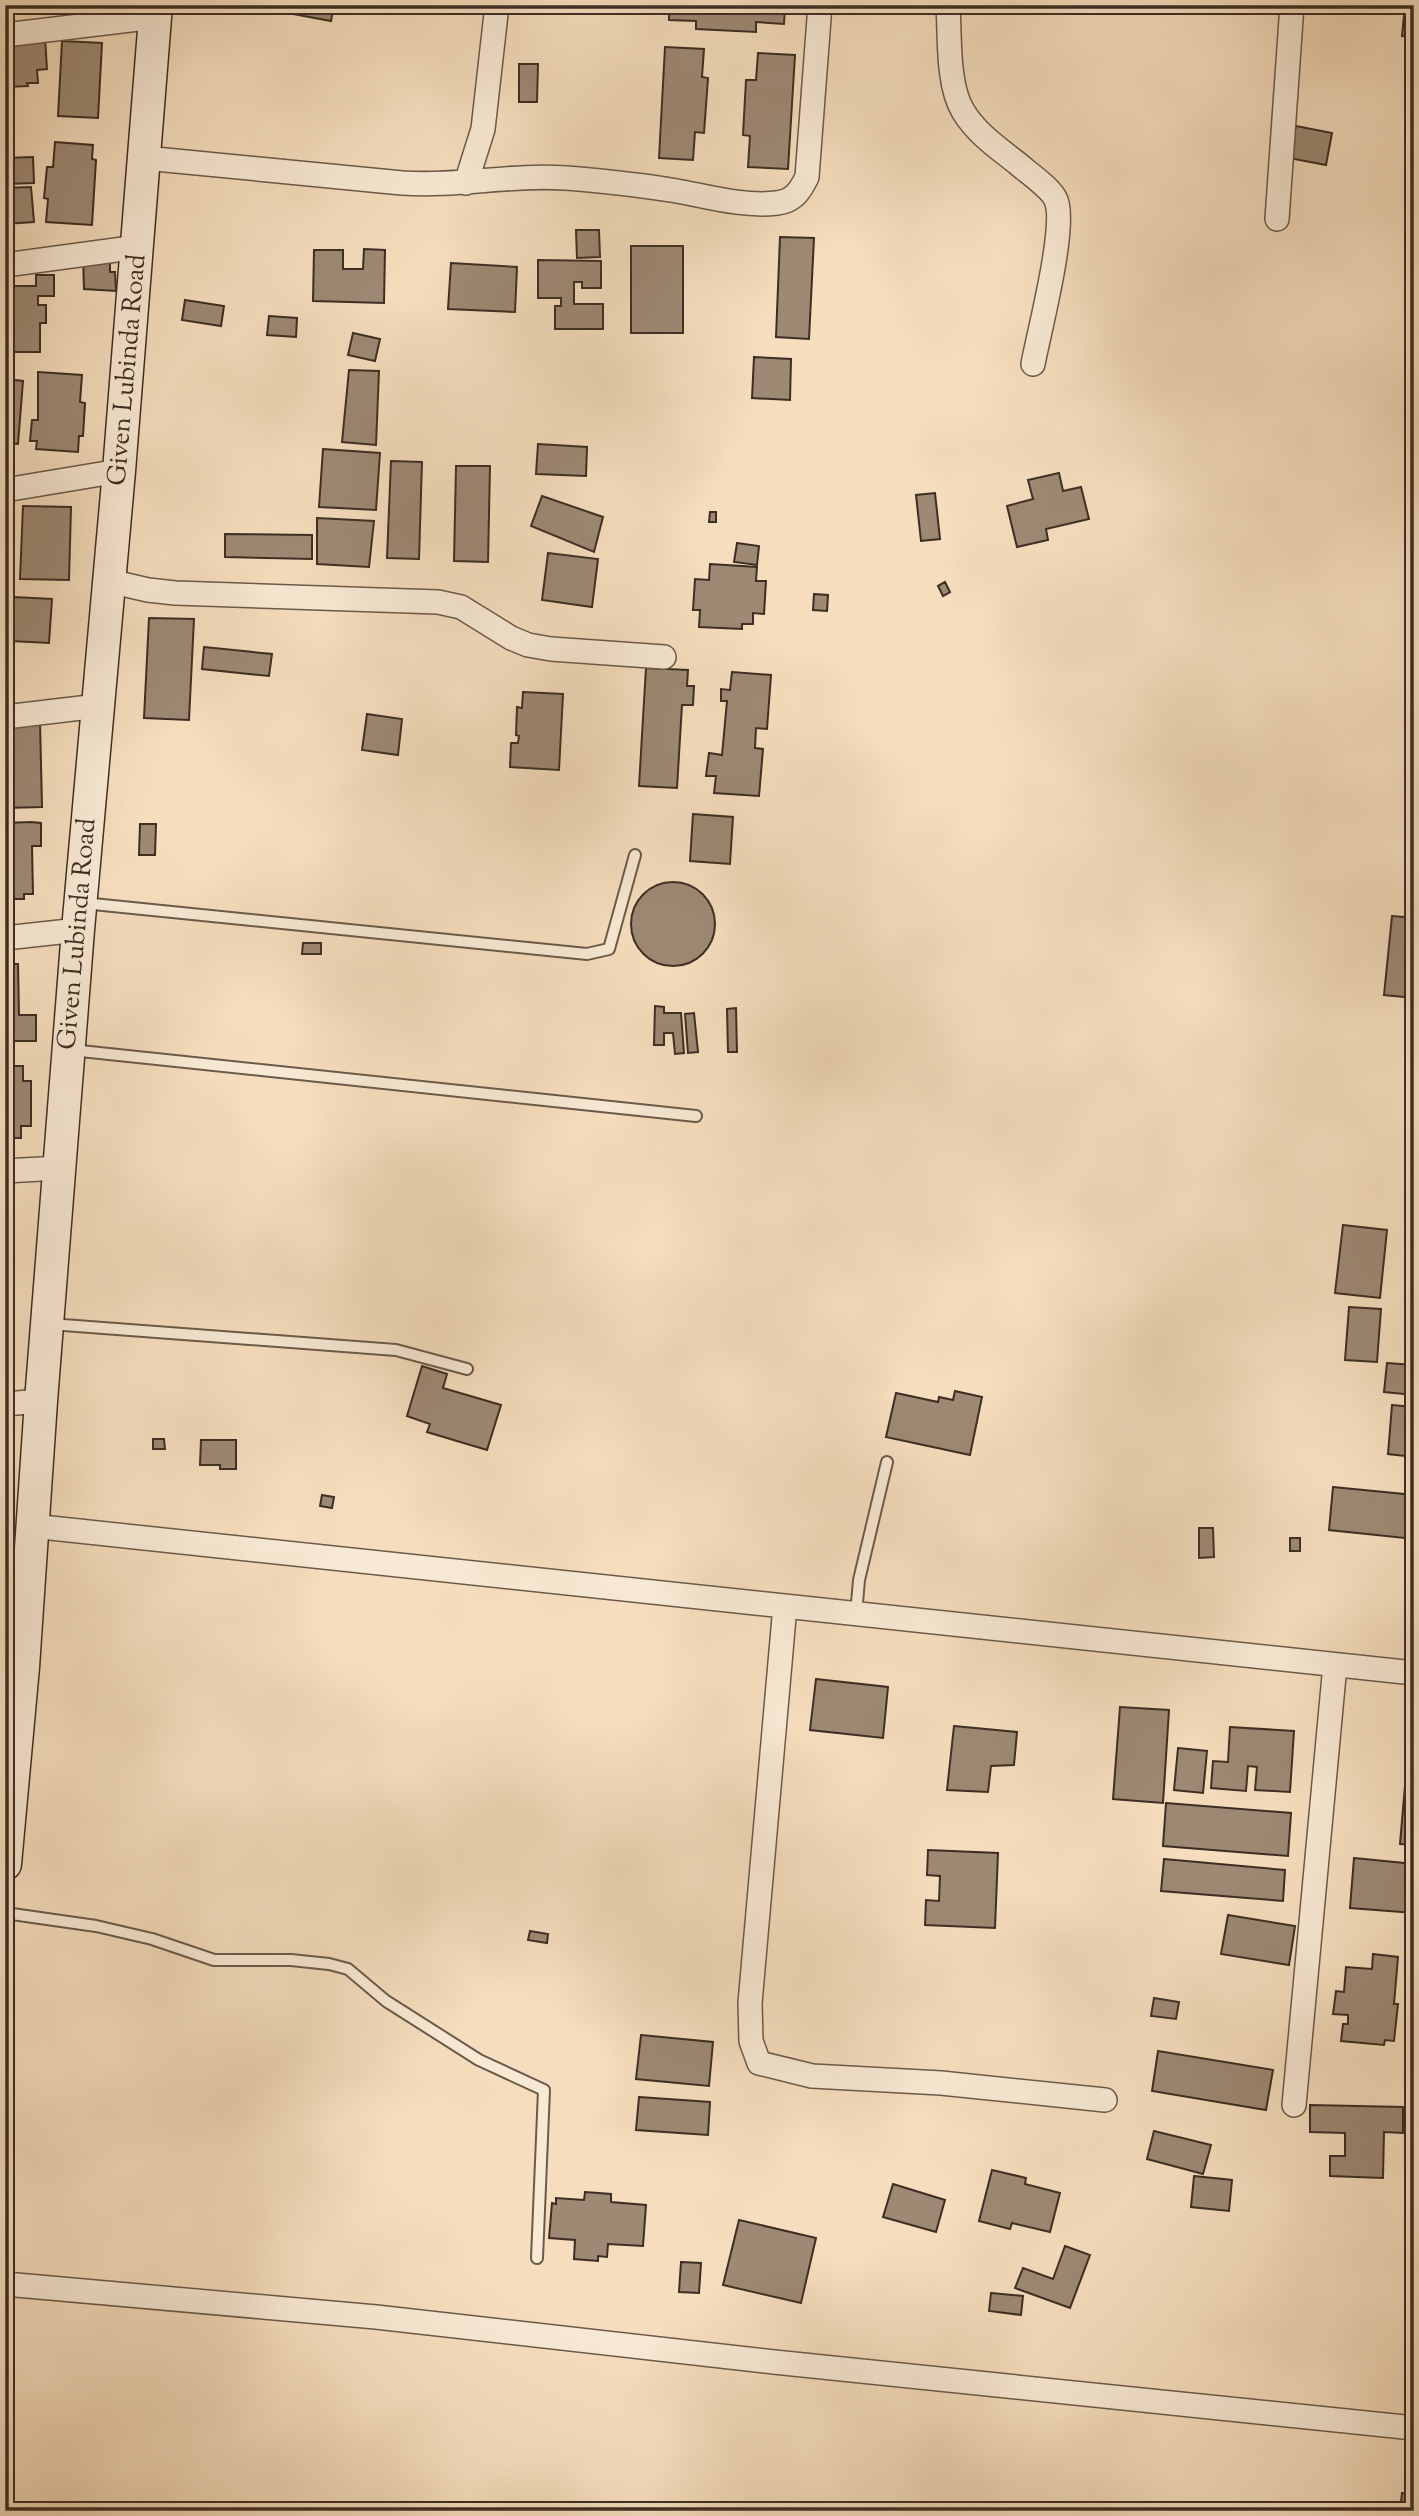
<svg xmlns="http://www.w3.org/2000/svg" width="1419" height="2516" viewBox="0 0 1419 2516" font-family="'Sorts Mill Goudy',serif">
	<rect width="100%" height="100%" fill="#f5ddbd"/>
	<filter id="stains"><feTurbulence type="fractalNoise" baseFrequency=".00286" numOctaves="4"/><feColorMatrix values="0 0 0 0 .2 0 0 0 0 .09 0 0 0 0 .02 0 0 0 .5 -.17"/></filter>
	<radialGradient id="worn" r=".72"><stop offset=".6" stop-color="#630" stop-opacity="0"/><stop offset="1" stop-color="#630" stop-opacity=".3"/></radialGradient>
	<path fill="#9d8974" stroke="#3d2e24" stroke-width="2" d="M245 5H334L331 21Z
		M669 5H795V7L785 6 784 24 756 22V32L696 29V21L669 20Z
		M1405 5H1414V37L1402 36Z
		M45 37 47 69 37 70 38 83H27L28 86 5 87V39Z
		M62 41 102 43 98 118 58 116Z
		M665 47 704 49 702 77 708 78 704 133 695 132 693 160 659 158Z
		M758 53 795 55 788 169 748 167 750 136 743 135 746 80H756Z
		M519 64H538L537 102H519Z
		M1296 126 1332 133 1326 165 1289 158Z
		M55 142 93 145 92 159 96 160 92 225 46 222 48 199 44 198 47 167H53Z
		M33 157 34 183 5 184V158Z
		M31 187 34 222 5 224V188Z
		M576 230H599L600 257 577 258Z
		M780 237 814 238 809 339 776 337Z
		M631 246H683V333H631Z
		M364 249 385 250 384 303 313 301 314 250H343V269H363Z
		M110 256V272H115L116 291 84 289 83 257Z
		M538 260 601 261V288H582V282H574V304H603V329H555V306H561V298H538Z
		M451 263 517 267 515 312 448 309Z
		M36 275H54V296H38V305H46V323H40V352H5V286H36Z
		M185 300 224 306 221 326 182 320Z
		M269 316 297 318 296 337 267 335Z
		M353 333 380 339 375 361 348 355Z
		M754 357 791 359 790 400 752 398Z
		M349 370 379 371 376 445 342 442Z
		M38 372 82 375 80 402 85 403 83 436H79L78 452 36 449 37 441H30L32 420H38Z
		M5 379 23 381 18 444 5 443Z
		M538 444 587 447 586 476 536 474Z
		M323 449 380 453 376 510 319 507Z
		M391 461 422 462 419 559 387 558Z
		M456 466H490L488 562 454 561Z
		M1059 473 1063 491 1081 487 1089 519 1046 529 1048 540 1017 547 1007 506 1033 499 1028 480Z
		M935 493 940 539 921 541 916 495Z
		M542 496 603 517 594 552 531 526Z
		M23 506 71 507 69 580 20 579Z
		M710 512H716V522H709Z
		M317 518 374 521 369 567 317 564Z
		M225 534 312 535V559L225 557Z
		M737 543 759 546 757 565 734 562Z
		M548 553 598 559 592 607 542 600Z
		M710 564 757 567 756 581H766L764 614 753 613V624H742V629L699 627 700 610H693L695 579 709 580Z
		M945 582 950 592 943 596 938 586Z
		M814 594 828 595 827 611 813 610Z
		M14 597 52 599 49 643 11 641Z
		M149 618 194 619 189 720 144 718Z
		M204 647 272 654 269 676 202 669Z
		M646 668 688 670 687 686H694L693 705H682L677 788 639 786Z
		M732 672 771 675 767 729 756 728 755 748 763 749 759 796 714 793 716 776H706L709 753 722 755 727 701H721V689L730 690Z
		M523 692 563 694 559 770 510 767 511 743H518L519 736 516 735 517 707 522 708Z
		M367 714 402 719 398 755 362 750Z
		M40 722 42 807 5 808V723Z
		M693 814 733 817 730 864 690 861Z
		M31 822 41 823V846H32L33 894H24V899H5V823Z
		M140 824H156L155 855H139Z
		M631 924a42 42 0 1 1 84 0a42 42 0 1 1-84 0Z
		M1392 916 1414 918V998L1384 995Z
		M303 943H321V954H302Z
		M5 964H18L19 1015H36V1041H5Z
		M655 1006 664 1007V1013H681L684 1053 675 1054 673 1033H664V1045H654Z
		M736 1008 737 1052H728L727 1009Z
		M694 1013 698 1052 688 1053 685 1014Z
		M5 1066H23V1081H31V1126H21V1138H7V1143Z
		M5 1178H12L9 1260H5Z
		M1343 1225 1387 1230 1380 1298 1335 1293Z
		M1349 1307 1381 1309 1377 1362 1345 1360Z
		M1387 1363 1414 1365V1395L1384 1392Z
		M422 1366 447 1374 443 1388 501 1405 487 1450 427 1432 430 1424 407 1416Z
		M955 1391 982 1397 970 1455 886 1437 896 1393 938 1402 939 1397 953 1400Z
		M1392 1405 1414 1407V1457L1388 1454Z
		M153 1439H164L165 1449H153Z
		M201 1440H236V1469H220V1465H200Z
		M1333 1487 1414 1495V1539L1329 1530Z
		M322 1495 334 1497 332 1508 320 1506Z
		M1199 1528H1213L1214 1557 1199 1558Z
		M1290 1538H1300V1551H1290Z
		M816 1679 888 1687 883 1738 810 1730Z
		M1120 1707 1169 1710 1163 1803 1113 1799Z
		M954 1726 1017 1732 1014 1765 991 1766 988 1792 947 1790Z
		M1230 1727 1294 1731 1290 1792 1255 1790 1257 1767 1248 1766 1246 1791 1211 1788 1213 1761 1228 1762Z
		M1409 1739H1414V1845L1400 1844Z
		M1178 1748 1207 1751 1203 1793 1174 1790Z
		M1166 1803 1291 1813 1288 1856 1163 1846Z
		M928 1850 998 1853 995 1928 925 1925 926 1900 939 1901 940 1876 927 1875Z
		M1354 1858 1414 1864V1913L1350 1908Z
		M1164 1859 1285 1870 1283 1901 1161 1891Z
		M1228 1915 1295 1926 1289 1965 1221 1954Z
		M530 1931 548 1934 547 1943 528 1940Z
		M1373 1954 1398 1957 1394 2004H1398L1394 2041 1385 2040 1384 2045 1341 2041 1343 2024H1348V2015L1333 2014 1336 1991 1344 1992 1346 1967 1372 1969Z
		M1154 1998 1179 2002 1176 2019 1151 2016Z
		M641 2035 713 2042 709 2086 636 2079Z
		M1158 2051 1273 2070 1266 2110 1152 2091Z
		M639 2097 710 2102 708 2135 636 2130Z
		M1310 2105 1403 2107V2133L1384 2132 1383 2178 1330 2176V2156H1345V2133L1310 2132Z
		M1154 2131 1211 2145 1203 2174 1147 2159Z
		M992 2170 1026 2178 1025 2184 1060 2193 1050 2232 1012 2223 1010 2229 979 2221Z
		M1194 2176 1232 2180 1229 2211 1191 2207Z
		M893 2184 945 2200 936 2232 883 2217Z
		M585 2192 611 2194V2202L646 2205 643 2246 608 2244 607 2257 598 2256V2261L574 2259 575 2240 549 2238 552 2203 556 2204V2198L584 2200Z
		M739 2220 816 2238 801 2303 723 2285Z
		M1065 2246 1090 2255 1070 2308 1015 2288 1023 2268 1053 2279Z
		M681 2262 701 2263 699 2293 679 2292Z
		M991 2293 1023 2296 1021 2315 989 2311Z
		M1402 2493 1414 2494V2511H1400Z"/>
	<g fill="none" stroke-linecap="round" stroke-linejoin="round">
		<g stroke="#6b5a4a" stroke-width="14">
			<path id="lane" d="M83 903 587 954 609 949 635 855
				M71 1050 696 1116
				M50 1324 396 1350 467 1369
				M856 1614 859 1580 887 1462
				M5 1913 96 1926 152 1939 214 1960H291L329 1964 348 1969 386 2001 479 2060 544 2090 537 2258"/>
		</g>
		<g stroke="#6b5a4a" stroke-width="26">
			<path id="street" d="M948 5C950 36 947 85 963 111 976 133 998 148 1017 163 1027 172 1051 188 1056 200 1067 226 1039 332 1033 364
				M5 35 155 17
				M145 158 402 183C457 187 511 174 566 178 603 181 641 185 677 191 709 197 745 207 777 203 794 201 800 191 807 177L820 5
				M466 183 483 129 497 5
				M1277 219 1292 5
				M5 265 138 247
				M5 490 119 471
				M109 581 148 590 175 593 438 602 461 607 511 638 528 645 551 649 664 657
				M5 717 98 706
				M5 938 78 930
				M5 1171 59 1168
				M5 1404 41 1401
				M32 1526 1414 1673
				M785 1606 750 2003 751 2041 759 2063 812 2076 941 2083 1105 2100
				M1294 2105 1335 1665
				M5 2284 376 2317 774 2362 1414 2428"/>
		</g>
		<g stroke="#3d2e24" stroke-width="35">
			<path id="secondary" d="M5 1864 23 1667 41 1401 78 930 119 471 156 5"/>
		</g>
		<use href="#lane" stroke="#f8e9d4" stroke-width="10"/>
		<use href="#street" stroke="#f8e9d4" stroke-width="23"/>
		<use href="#secondary" stroke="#f8e9d4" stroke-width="32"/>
	</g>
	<g text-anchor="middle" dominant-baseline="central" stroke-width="5" stroke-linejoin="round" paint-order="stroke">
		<g font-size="26" fill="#3d2e24" stroke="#f8e9d4">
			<text transform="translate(128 370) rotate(-85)">Given Lubinda Road</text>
			<text transform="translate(78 934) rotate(-85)">Given Lubinda Road</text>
		</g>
	</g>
	<rect width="1419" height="2516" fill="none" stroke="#f5ddbd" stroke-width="28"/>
	<rect x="7" y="7" width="1405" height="2502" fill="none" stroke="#3d2e24" stroke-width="3.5"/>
	<rect x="14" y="14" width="1391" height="2488" fill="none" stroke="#3d2e24" stroke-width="2"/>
	<rect width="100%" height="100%" filter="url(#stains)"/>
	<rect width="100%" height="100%" fill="url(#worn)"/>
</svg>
